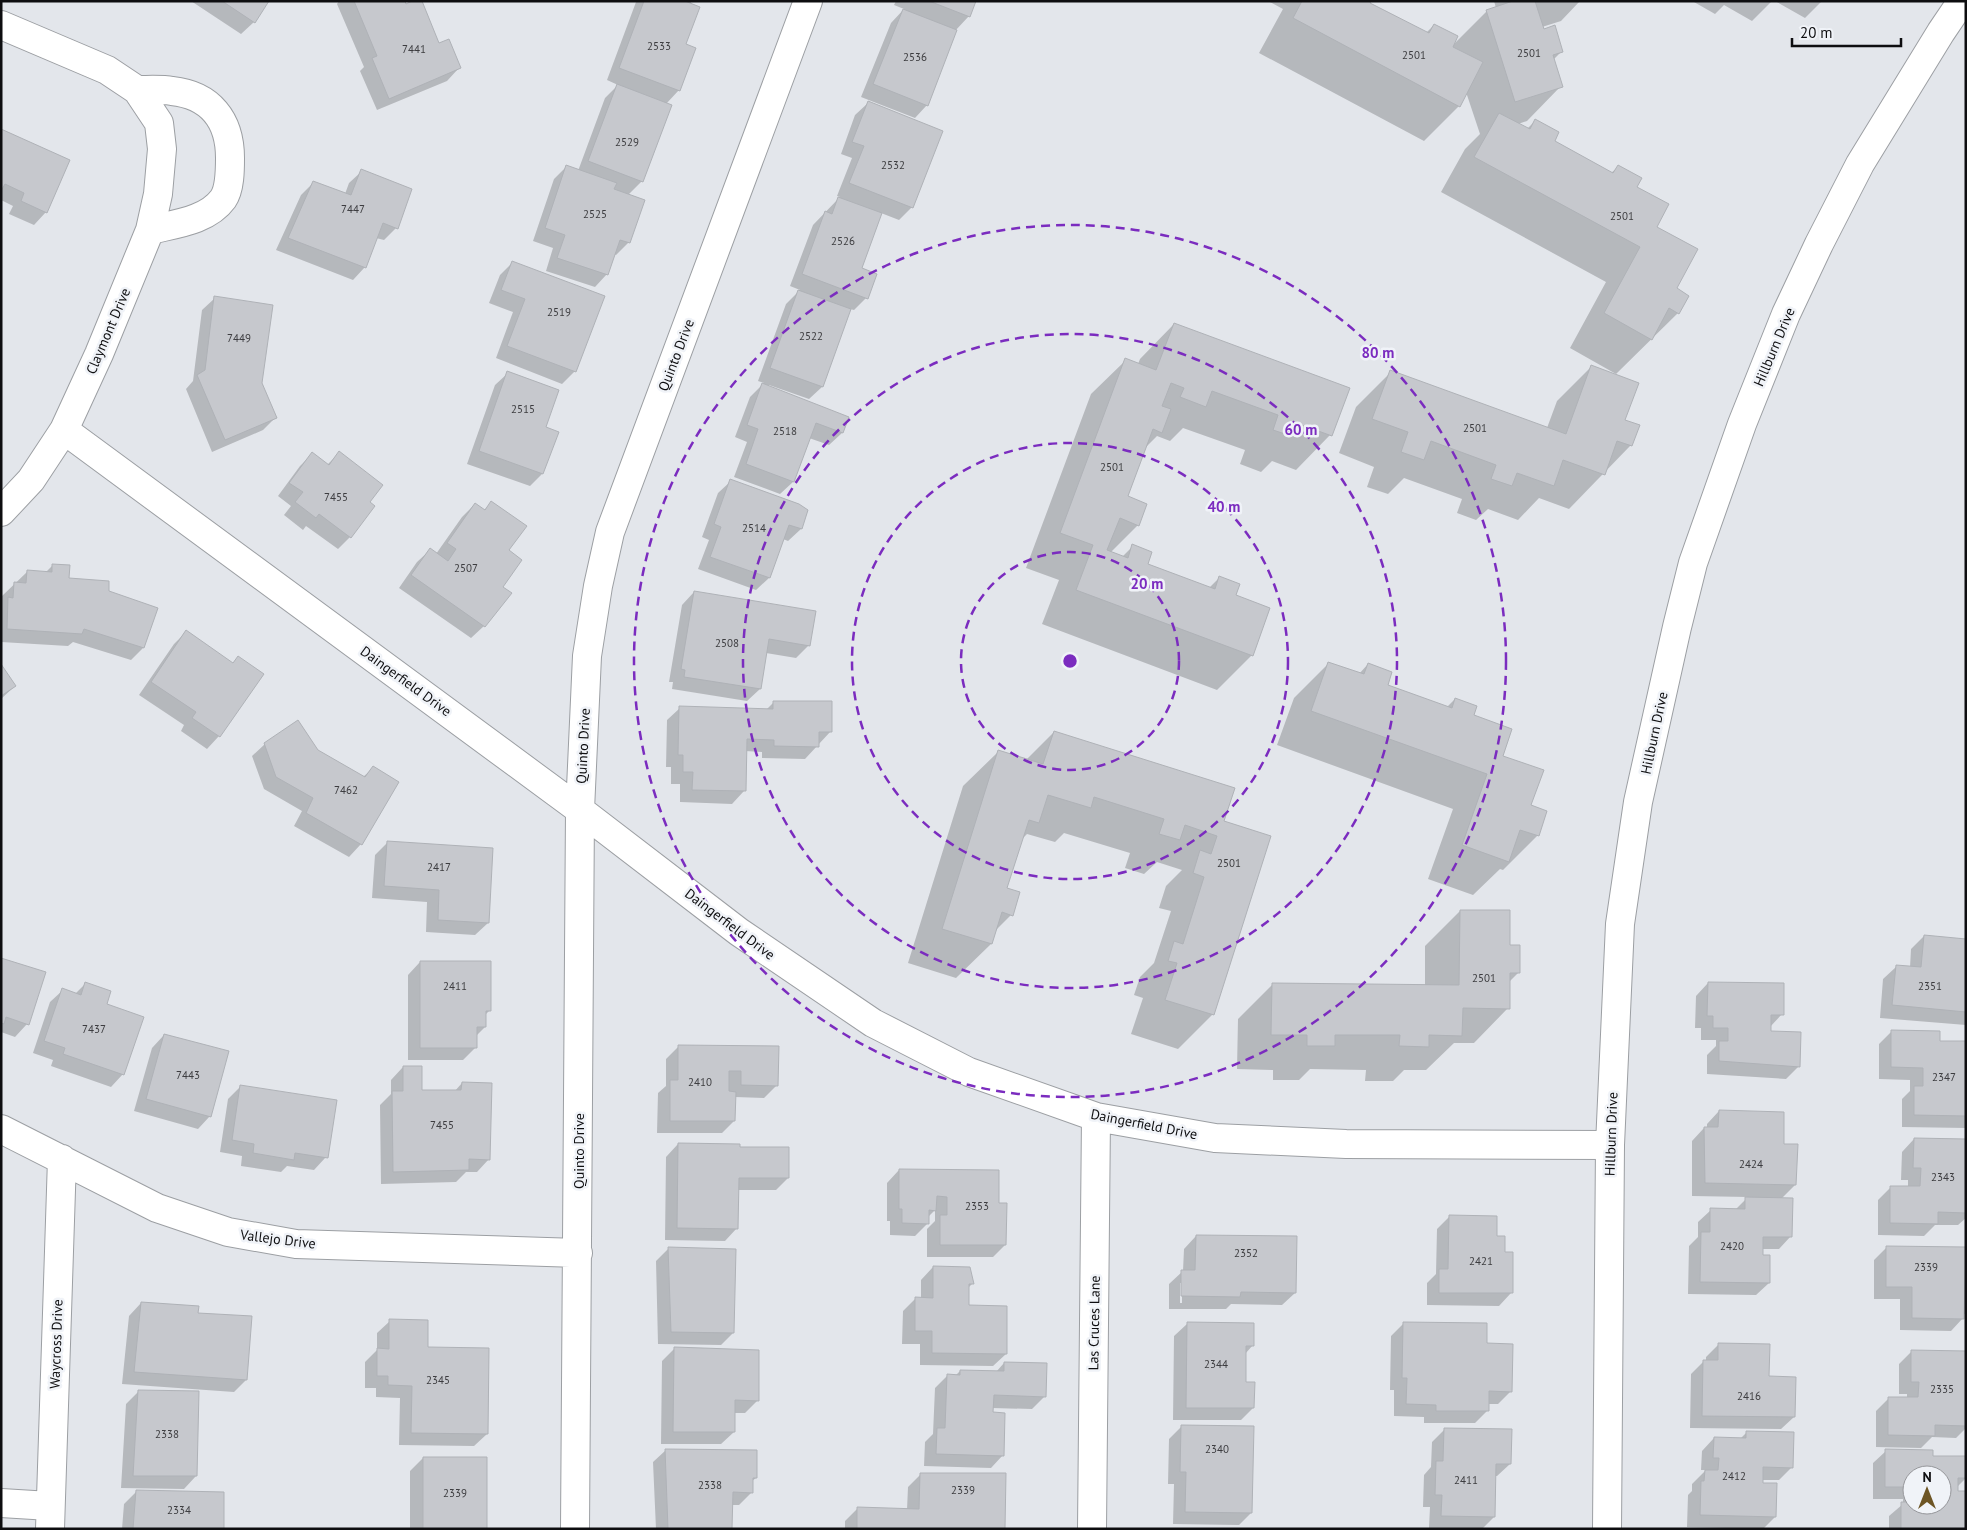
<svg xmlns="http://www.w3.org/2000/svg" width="1967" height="1530" viewBox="0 0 1967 1530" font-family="'PT Sans',sans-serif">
	<rect width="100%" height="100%" fill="#e3e6eb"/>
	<path fill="#0003" fill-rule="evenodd" d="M191 1H267L254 22 241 34Z
		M339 1H404L459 68 447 81 377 110 360 71 364 67 337 4Z
		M692 1 690 4 679 90 666 104 642 181 628 195 629 242 616 255 614 254 607 274 595 287 546 271 553 248 533 241 554 179 566 167 578 171 605 98 618 85 607 80 636 2Z
		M896 1H975L969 16 955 31 927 105 915 118 861 97 891 23 904 9 894 5Z
		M1268 1H1370L1369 3 1426 33 1434 25 1453 45 1486 12 1496 8 1494 1H1580L1561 21 1542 27 1562 51 1553 60 1561 86 1527 121 1518 124 1527 129 1535 121 1553 141 1611 173 1618 167 1635 187 1655 227 1675 289 1678 313 1616 374 1570 348 1606 282 1441 192 1465 149 1480 134 1466 92 1459 106 1424 141 1259 53 1283 9Z
		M1695 1H1772L1752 21 1724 5 1715 14 1694 2Z
		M1775 1H1822L1805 18Z
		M868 103 912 207 899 220 881 213 860 268 866 298 854 310 850 309 822 387 809 399 769 385 768 387 847 418 842 433 829 445 809 438 793 482 780 494 734 477 747 442 735 437 750 397 764 383 758 381 786 304 800 290 790 286 813 225 840 197 837 196 852 158 841 154 855 115Z
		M1 131 46 212 34 225 9 214 13 206 1 200Z
		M362 171 396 228 384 240 376 238 365 267 353 280 276 250 301 195 314 182 345 194 349 183Z
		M513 262 575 371 562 384 496 358 513 312 489 303 500 275Z
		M215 298 260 383 276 417 263 430 212 452 186 389 193 381 202 310Z
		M1174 324 1330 435 1296 470 1272 461 1261 472 1240 464 1245 450 1183 428 1170 441 1157 436 1144 449 1126 497 1138 525 1110 553 1122 557 1133 546 1146 565 1209 588 1220 577 1234 596 1252 655 1217 690 1042 624 1059 580 1026 568 1091 394 1126 360 1138 364 1140 359Z
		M1592 366 1623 421 1631 445 1569 509 1539 498 1518 520 1488 509 1476 520 1457 513 1462 499 1404 478 1388 494 1367 487 1374 467 1339 453 1356 407 1391 372 1547 428 1557 401Z
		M508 373 542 474 530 486 467 464 495 385Z
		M339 453 369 502 350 537 338 549 306 526 303 530 284 515 291 506 278 496 300 466 312 454 327 465Z
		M731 481 807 511 801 529 788 541 783 539 769 578 756 590 698 569 709 540 702 537 718 493Z
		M492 503 508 551 501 587 484 626 471 638 399 588 417 562 430 550 436 554 462 517 475 504 484 510Z
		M53 565 67 579 107 592 143 648 131 660 73 642 68 646 1 642 2 596 27 572 45 573Z
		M694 592 809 645 796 658 766 653 760 689 747 701 672 689 673 682H669L682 605Z
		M186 632 232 664 238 657 219 736 207 749 181 731 184 725 139 695 174 644Z
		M1329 663 1359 674 1368 664 1386 685 1447 707 1455 699 1501 757 1529 806 1538 835 1503 870 1500 869 1473 895 1428 879 1453 809 1277 745 1294 698Z
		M1 666 15 686 1 699Z
		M774 702 831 731 805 759 762 758V752L745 751 744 791 732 804 680 802V784H671V767H666L667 720 680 708 766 710Z
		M1054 732 1222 822 1213 1014 1178 1049 1131 1034 1143 998 1134 995 1140 977 1154 963 1171 911 1159 908 1166 886 1182 870 1157 862 1144 874 1125 868 1130 853 1064 833 1055 842 1027 834 1022 839 1006 888 1011 915 994 932 991 944 956 978 908 963 963 786 998 752 1026 760Z
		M265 744 317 751 363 777 373 768 361 844 349 857 294 826 302 811 264 789 252 756Z
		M388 842 488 923 475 935 426 932 427 902 372 898 375 855Z
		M1460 911 1508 947 1519 972 1509 982 1508 1008 1474 1043H1454L1426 1070H1404L1393 1081H1365L1366 1070 1310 1069 1299 1080H1273V1070L1237 1069 1238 1019 1273 984 1425 986V946Z
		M1924 936 1966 940V1025L1880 1018 1883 979 1896 967 1910 968 1911 949Z
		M1 959 27 1024 15 1037 1 1032Z
		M420 962 490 1010 485 1015V1027L476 1036V1047L463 1060H408V975Z
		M1708 983 1782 1014 1770 1027V1032L1799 1066 1786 1079 1707 1074V1055L1716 1046V1040H1701V1028H1695L1696 996Z
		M85 984 105 1005 123 1074 111 1087 51 1066 53 1060 33 1053 50 1002 63 990 75 994Z
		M1892 1031 1939 1042H1966V1128L1902 1127V1099L1910 1091V1080L1879 1079V1044Z
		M164 1035 210 1116 198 1129 134 1111 152 1048Z
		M679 1046 777 1085 764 1098 735 1097 734 1121 722 1133H657L658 1093 666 1086V1059Z
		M403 1067 420 1091 454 1092 462 1083 489 1159 477 1172H466L456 1182 381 1184 380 1105 391 1094V1080Z
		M241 1086 326 1157 314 1170 287 1166 281 1172 241 1166 242 1156 220 1152 228 1099Z
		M1719 1111 1782 1145 1795 1185 1781 1199 1791 1236 1779 1249H1762V1257L1769 1283 1756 1295 1688 1294 1689 1246 1698 1237V1222L1711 1210H1735L1748 1197 1692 1196V1141L1704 1128H1707V1124Z
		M1914 1139 1966 1140V1218L1958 1225H1935L1924 1236 1878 1235V1200L1891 1187 1908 1188V1180H1901L1902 1152Z
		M678 1144 739 1148 788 1178 776 1190H738L737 1228 725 1241 665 1240 666 1157Z
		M899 1170 997 1205 1005 1245 993 1257H927V1229L935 1221V1210L928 1217V1223L915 1236 890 1235V1221H887V1183Z
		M1449 1217 1496 1237 1503 1254 1511 1293 1499 1306 1427 1305V1283L1436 1274 1437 1229Z
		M1196 1236 1295 1293 1282 1305 1231 1304 1226 1309H1169V1284L1183 1271 1184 1249ZM1180 1283H1182V1303H1180Z
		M1887 1247 1966 1248V1314H1963V1318L1951 1331 1900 1330V1299H1874V1260Z
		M669 1248 733 1333 721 1345 658 1344 656 1261Z
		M933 1267 972 1284 968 1288V1307L1006 1354 993 1366 920 1365V1344H902L903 1311 916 1298H921V1280Z
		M141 1303 197 1314 246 1380 234 1392 122 1384 129 1316Z
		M390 1321 426 1348 487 1434 474 1446 399 1445 400 1398 376 1397V1388H365V1362L377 1350V1333Z
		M1404 1323 1486 1344 1511 1391 1498 1404H1488L1487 1411 1475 1423H1424V1417L1394 1416V1390H1390L1391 1336Z
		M1187 1324 1253 1345 1245 1354V1383L1253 1408 1241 1420H1173L1174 1336Z
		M1719 1344 1794 1417 1781 1429 1690 1428 1691 1374 1704 1361H1706V1357Z
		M675 1348 758 1400 745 1413H734V1432L721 1444H661L662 1361Z
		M1912 1351 1966 1352V1428L1956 1438 1932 1437 1921 1448 1876 1447V1411L1889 1398H1907V1394H1899V1364Z
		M1004 1363 1044 1397 1032 1409 992 1408 1003 1455 991 1468 924 1466 925 1442 933 1434 935 1388 947 1376H955L960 1371 996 1372Z
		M139 1391 196 1476 184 1489 121 1488 126 1404Z
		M1182 1426 1251 1513 1239 1525 1173 1524 1174 1484H1168L1169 1439Z
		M1445 1429 1510 1464 1497 1476H1495L1494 1517 1482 1529 1429 1528 1430 1507H1423L1424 1475 1431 1467 1432 1442Z
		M1747 1432 1792 1467 1779 1480H1762L1775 1517 1763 1529 1687 1527 1688 1495 1692 1491V1484L1706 1470H1701L1702 1451 1714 1438 1740 1439Z
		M666 1450 756 1478 752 1481V1492L739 1505H732L731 1529H656L653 1462Z
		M1886 1451 1932 1458H1966V1478L1957 1487 1966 1529H1889V1516L1903 1504V1499H1873V1463ZM1912 1475H1942V1505H1912Z
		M423 1458 486 1529H410V1471Z
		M920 1475 1004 1529H845V1521L858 1508 907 1510 908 1487Z
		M136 1492 223 1529H122L124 1504Z"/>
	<path fill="#c6c8cd" stroke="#afb2b7" d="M222 1H269L255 23Z
		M354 1H405L406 4 412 1H422L439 43 449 39 461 68 389 99 372 58 377 56Z
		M644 1H685L700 7 686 44 696 48 680 91 619 68Z
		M929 1H976L970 17Z
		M1302 1H1371L1370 3 1429 33 1434 24 1458 36 1453 47 1483 62 1460 107 1293 18Z
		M1513 1H1535L1544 29 1555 25 1563 52 1553 55 1563 87 1515 102 1486 10Z
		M903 9 957 30 928 106 873 84Z
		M617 84 672 105 643 182 588 161Z
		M868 101 943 131 913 208 849 183 864 146 852 142Z
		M1499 113 1530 129 1535 119 1559 132 1555 141 1613 173 1618 165 1642 178 1637 187 1669 204 1657 227 1698 249 1677 288 1689 296 1679 314 1669 308 1652 340 1604 313 1640 247 1474 157Z
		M1 129 70 160 47 213 21 201 24 193 5 184 1 191Z
		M566 165 617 183 614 189 645 200 630 243 620 240 608 275 557 258 565 235 545 228Z
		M361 169 412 189 398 229 383 223 366 268 288 238 313 181 351 195Z
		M838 197 882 213 862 268 877 274 868 299 802 274 825 211 832 214Z
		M512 261 605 296 576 372 507 346 525 299 501 290Z
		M798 290 851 309 823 387 770 368Z
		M214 296 273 305 262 383 277 418 225 440 197 375 205 370Z
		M1174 323 1350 388 1332 436 1302 425 1297 438 1273 430 1278 415 1212 391 1206 407 1180 397 1184 388 1171 383 1162 406 1171 409 1162 433 1153 429 1128 496 1147 504 1139 526 1120 518 1107 550 1128 558 1132 544 1152 552 1148 564 1215 589 1219 576 1240 584 1236 595 1270 608 1253 656 1076 590 1093 545 1060 533 1125 358 1156 370Z
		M1591 365 1639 383 1625 420 1640 425 1632 446 1617 441 1605 475 1563 460 1554 486 1517 473 1512 486 1491 479 1496 465 1431 441 1424 460 1401 452 1408 432 1372 419 1390 370 1566 434Z
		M507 371 559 390 546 427 559 432 543 474 479 451Z
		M762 383 849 417 843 433 816 423 794 482 746 464 758 429 747 425Z
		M339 451 383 485 370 502 375 506 351 538 319 514 316 518 295 502 303 492 289 483 312 452 329 465Z
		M730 479 799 504 808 510 802 529 789 525 770 578 710 557 721 527 714 524Z
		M491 501 527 526 509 550 522 560 503 587 512 593 485 627 411 575 430 548 448 561 456 549 447 543 475 503 485 510Z
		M52 564 70 565 69 578 109 581V591L158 608 144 648 84 629 82 634 7 629 8 597 13 598 14 582 26 583 27 570 52 572Z
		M694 591 816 611 810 646 769 639 761 689 684 677 685 670 681 669Z
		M186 630 233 663 238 656 264 674 220 737 192 718 196 712 151 682Z
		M1328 662 1364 674 1368 663 1392 672 1388 685 1452 708 1455 698 1477 706 1474 715 1512 729 1503 756 1544 770 1531 805 1547 811 1539 836 1520 830 1509 862 1462 845 1487 774 1311 711Z
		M1 664 16 686 1 696Z
		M773 701H832V732H819V747L774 746V740L747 739 746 791 692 790 693 772H683V755H678L679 706 773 709Z
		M298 720 318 750 365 777 373 766 399 782 362 845 306 813 313 798 276 777 264 743Z
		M1054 731 1235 788 1224 821 1271 836 1214 1015 1165 1000 1177 963 1168 961 1174 941 1183 944 1204 877 1193 873 1200 850 1211 854 1217 836 1185 825 1180 840 1159 834 1164 819 1094 797 1091 808 1048 795 1039 823 1029 820 1007 888 1020 892 1013 916 1002 912 992 944 942 929 998 750 1043 764Z
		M387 841 493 848 489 923 438 920 439 890 384 886Z
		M1460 910H1510V945H1520V973H1510V1009L1463 1008 1462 1036 1429 1035V1047L1399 1046 1400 1035H1335V1046H1307V1035H1271L1272 983 1459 985Z
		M1924 935 1966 939V1012L1892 1005 1896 965 1921 967Z
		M1 958 46 972 29 1025 6 1017 4 1024 1 1023Z
		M420 961H491V1011H486V1027H477V1048H420Z
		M85 982 111 991 107 1004 144 1017 124 1075 63 1054 65 1048 44 1041 62 988 81 995Z
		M1708 982 1784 983V1015H1771V1031L1801 1032 1800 1067 1719 1061V1041H1728V1028H1713V1016H1707Z
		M1891 1030 1940 1031V1041H1966V1116L1914 1115V1086H1923V1068L1891 1067Z
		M164 1034 229 1051 211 1117 146 1099Z
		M678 1045 779 1046 778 1086 741 1085V1071H729V1091L736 1092 735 1121H670V1080H678Z
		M403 1066H422V1090H461L462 1082 492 1083 490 1160 469 1159V1170L393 1172 392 1091H403Z
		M240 1085 337 1100 328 1158 295 1153 294 1160 253 1153 254 1144 232 1140Z
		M1719 1110 1784 1112V1144H1798L1796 1185 1705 1183 1704 1127H1718Z
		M1914 1138 1966 1139V1213L1938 1212V1224L1890 1223V1186H1920L1921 1168H1913Z
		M678 1143 740 1144V1147H789V1178H739L738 1229 677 1228Z
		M899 1169 999 1170V1203H1007L1006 1245H940V1215H947V1197L937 1196 936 1211 929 1210V1224L902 1223V1209H899Z
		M1745 1197 1793 1198 1792 1237H1763V1255H1770V1283L1700 1282 1701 1232H1710V1208L1745 1209Z
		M1449 1215 1497 1216V1236H1505V1252H1513V1293H1439V1269H1448Z
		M1196 1235 1297 1236 1296 1293 1241 1292 1240 1297 1181 1296V1270H1195Z
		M1886 1246 1966 1247 1964 1319 1912 1318V1287H1886Z
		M668 1247 736 1249 734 1333 671 1332Z
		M933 1266 970 1267 974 1284H969V1305L1007 1306V1354L932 1353V1331H915V1297L933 1298Z
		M141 1302 199 1306 198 1313 252 1316 247 1380 134 1372Z
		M389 1319 428 1320V1347L489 1348 488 1434 411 1433 412 1386 388 1385V1376H377V1348L389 1349Z
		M1187 1322 1254 1323V1346H1246V1382H1255L1254 1408H1186Z
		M1403 1322 1487 1323V1343L1513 1344 1512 1392 1489 1391V1411H1436V1405L1406 1404 1407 1378H1402Z
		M1718 1343 1770 1344 1769 1376 1796 1377 1795 1417 1702 1416 1703 1360H1718Z
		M674 1347 759 1350V1401L735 1400V1432H673Z
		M1911 1350 1966 1351V1426L1935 1425V1436L1888 1435V1397H1918L1919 1382H1911Z
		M1004 1362 1047 1363 1046 1397 994 1395 993 1412 1005 1413 1004 1456 936 1454 937 1428H945L947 1374 960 1375V1370L1004 1371Z
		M138 1390 199 1391 197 1476H133Z
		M1181 1425 1254 1426 1252 1513 1185 1512 1186 1472H1180Z
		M1444 1428 1512 1429 1511 1464H1496L1495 1517 1441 1516 1442 1495H1435L1436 1461H1443Z
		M1746 1431 1794 1432 1793 1468 1763 1467V1483H1777L1776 1517 1700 1515 1701 1481H1704L1705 1470H1718L1719 1458H1713L1714 1437 1746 1438Z
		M665 1449 757 1450V1478H753V1493L733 1492 732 1529H668Z
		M1885 1449 1933 1450V1456H1966V1478H1958V1491H1966V1529H1901V1502H1912V1505H1942V1475H1912V1487H1885Z
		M423 1457H487V1529H423Z
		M920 1473H1006L1005 1529H857V1507L919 1509Z
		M136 1490 224 1492V1529H133Z"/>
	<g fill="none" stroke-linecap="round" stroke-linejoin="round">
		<g stroke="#9c9fa3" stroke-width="30">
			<path id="street" d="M1 25 107 70 137 90 159 123 162 149 158 194 150 230 99 354 64 430 31 480 1 512
				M137 90C149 90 161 89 172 91 210 95 230 120 230 158 230 170 230 189 223 199 207 221 174 224 150 230
				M64 430 580 810 739 932 873 1023 969 1072 1096 1117 1215 1138 1346 1144 1610 1145
				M1 1129 157 1208 228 1232 296 1244 578 1253
				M1 1503 50 1506
				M50 1529 62 1159
				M575 1529 580 810 587 656 598 586 610 532 808 1
				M1092 1529 1096 1117"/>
		</g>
		<g stroke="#9c9fa3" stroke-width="30">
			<path id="secondary" d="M1607 1529 1610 1145 1620 924 1638 802 1677 627 1693 563 1742 424 1786 314 1819 244 1860 164 1941 32 1962 1"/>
		</g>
		<use href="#street" stroke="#fff" stroke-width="28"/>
		<use href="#secondary" stroke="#fff" stroke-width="28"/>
	</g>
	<g fill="none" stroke="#7b2cbf" stroke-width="2.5" stroke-dasharray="9 6">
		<circle cx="1070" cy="661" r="109"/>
		<circle cx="1070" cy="661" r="218"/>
		<circle cx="1070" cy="661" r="327"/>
		<circle cx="1070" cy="661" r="436"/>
	</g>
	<g text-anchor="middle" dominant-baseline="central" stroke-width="5" stroke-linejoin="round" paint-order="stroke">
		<g font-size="11" fill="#3c3c3f">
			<text x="659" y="46">2533</text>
			<text x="414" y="49">7441</text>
			<text x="1529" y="53">2501</text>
			<text x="1414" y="55">2501</text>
			<text x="915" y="57">2536</text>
			<text x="627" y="142">2529</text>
			<text x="893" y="165">2532</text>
			<text x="353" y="209">7447</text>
			<text x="595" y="214">2525</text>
			<text x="1622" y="216">2501</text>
			<text x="843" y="241">2526</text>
			<text x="559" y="312">2519</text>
			<text x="811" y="336">2522</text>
			<text x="239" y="338">7449</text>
			<text x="523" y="409">2515</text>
			<text x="1475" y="428">2501</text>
			<text x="785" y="431">2518</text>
			<text x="1112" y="467">2501</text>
			<text x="336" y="497">7455</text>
			<text x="754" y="528">2514</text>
			<text x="466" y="568">2507</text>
			<text x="727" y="643">2508</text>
			<text x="346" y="790">7462</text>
			<text x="1229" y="863">2501</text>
			<text x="439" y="867">2417</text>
			<text x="1484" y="978">2501</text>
			<text x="455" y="986">2411</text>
			<text x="1930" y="986">2351</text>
			<text x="94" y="1029">7437</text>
			<text x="188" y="1075">7443</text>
			<text x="1944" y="1077">2347</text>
			<text x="700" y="1082">2410</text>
			<text x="442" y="1125">7455</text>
			<text x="1751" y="1164">2424</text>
			<text x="1943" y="1177">2343</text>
			<text x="977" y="1206">2353</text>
			<text x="1732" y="1246">2420</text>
			<text x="1246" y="1253">2352</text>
			<text x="1481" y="1261">2421</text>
			<text x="1926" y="1267">2339</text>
			<text x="1216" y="1364">2344</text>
			<text x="438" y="1380">2345</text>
			<text x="1942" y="1389">2335</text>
			<text x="1749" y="1396">2416</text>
			<text x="167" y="1434">2338</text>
			<text x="1217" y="1449">2340</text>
			<text x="1734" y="1476">2412</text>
			<text x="1466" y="1480">2411</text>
			<text x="710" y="1485">2338</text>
			<text x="963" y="1490">2339</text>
			<text x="455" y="1493">2339</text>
			<text x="179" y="1510">2334</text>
		</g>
		<g font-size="14" fill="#0e0e10" stroke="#f0f3f8">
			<text transform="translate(108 331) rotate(-67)">Claymont Drive</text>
			<text transform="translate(1774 347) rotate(-67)">Hillburn Drive</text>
			<text transform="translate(676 355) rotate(-69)">Quinto Drive</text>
			<text transform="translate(406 681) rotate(36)">Daingerfield Drive</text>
			<text transform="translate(1654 733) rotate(-78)">Hillburn Drive</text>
			<text transform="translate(583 746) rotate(-87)">Quinto Drive</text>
			<text transform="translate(730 924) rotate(37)">Daingerfield Drive</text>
			<text transform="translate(1144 1124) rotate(11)">Daingerfield Drive</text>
			<text transform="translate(1611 1134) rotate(-88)">Hillburn Drive</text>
			<text transform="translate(579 1151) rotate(-90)">Quinto Drive</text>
			<text transform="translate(278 1239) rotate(7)">Vallejo Drive</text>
			<text transform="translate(1094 1323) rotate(-89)">Las Cruces Lane</text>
			<text transform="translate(56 1344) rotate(-88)">Waycross Drive</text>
		</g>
	</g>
	<circle cx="1070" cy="661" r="8" fill="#7b2cbf" stroke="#f0f3f8" stroke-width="2.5"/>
	<g font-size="15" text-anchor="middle" font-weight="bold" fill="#7b2cbf" stroke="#f0f3f8" stroke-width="5" stroke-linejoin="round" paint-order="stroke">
		<text x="1378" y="358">80 m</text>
		<text x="1301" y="435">60 m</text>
		<text x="1224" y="512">40 m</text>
		<text x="1147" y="589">20 m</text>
	</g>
	<rect width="1967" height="1530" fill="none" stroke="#0e0e10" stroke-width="5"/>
	<g transform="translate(1927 1490)"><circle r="24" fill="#f0f3f8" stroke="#96979b"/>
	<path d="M0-4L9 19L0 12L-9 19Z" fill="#6d5525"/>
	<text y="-8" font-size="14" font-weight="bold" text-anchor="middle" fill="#0e0e10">N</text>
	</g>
	<path d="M1792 38v8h109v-8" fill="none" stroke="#0e0e10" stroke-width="2.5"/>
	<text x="1800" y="38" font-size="15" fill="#0e0e10" stroke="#f0f3f8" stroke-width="4" paint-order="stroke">20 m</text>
</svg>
